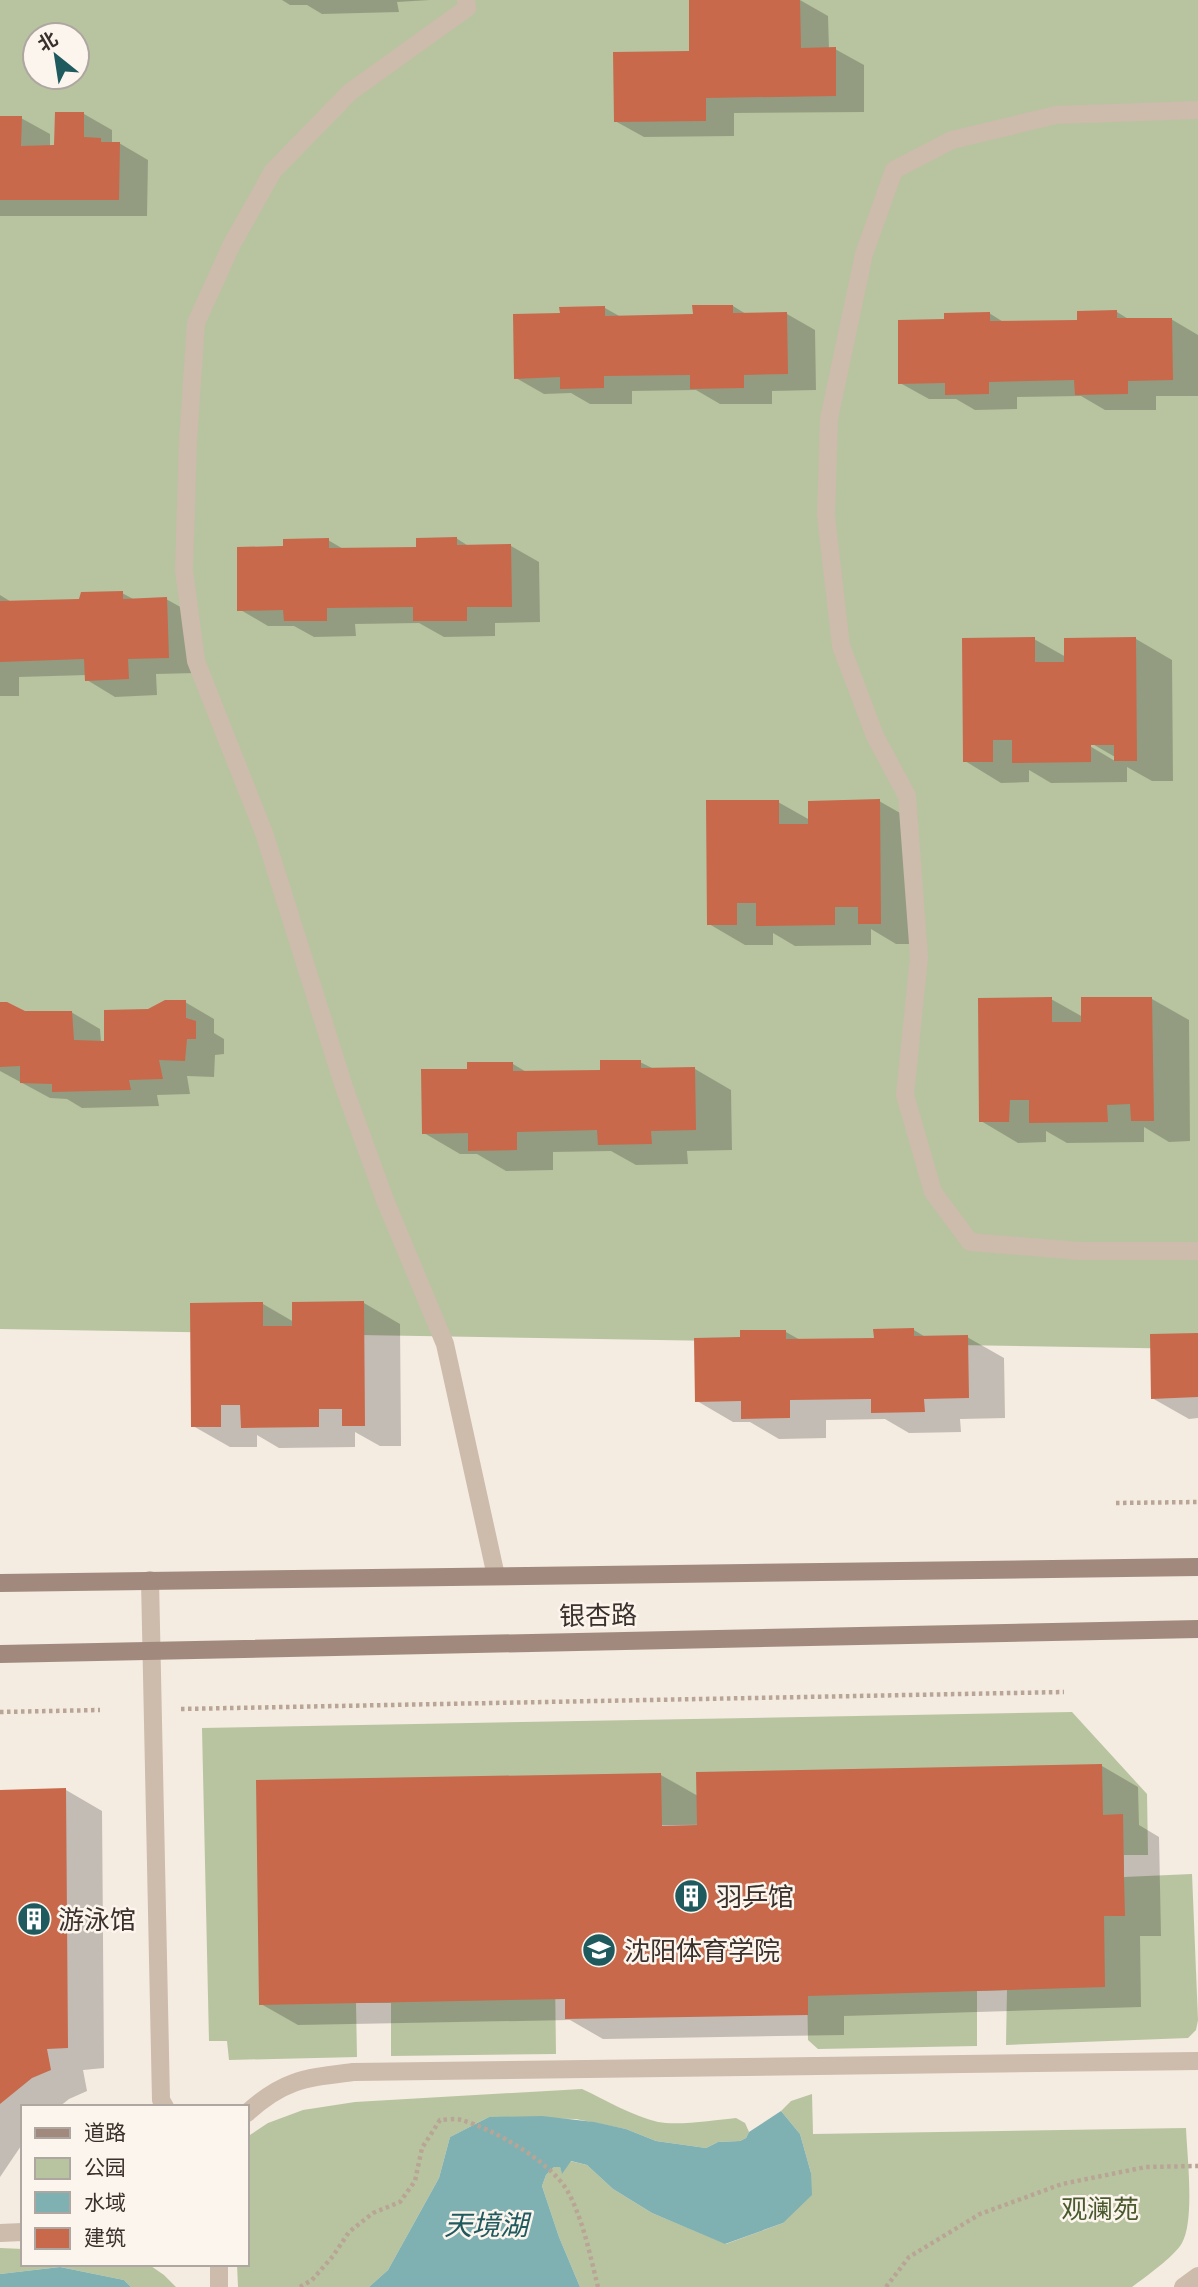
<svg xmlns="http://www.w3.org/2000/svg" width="1198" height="2287" viewBox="0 0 1198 2287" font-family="'Titillium Web','Noto Sans SC',sans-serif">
	<rect width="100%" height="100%" fill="#f4ebe1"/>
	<path fill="#b8c4a0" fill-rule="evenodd" d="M0 0H1198V1349L0 1329ZM35 35H77V77H35Z
		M1072 1712 1147 1794 1148 1855H1124V1877L1192 1874 1198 2020 1196 2030 1188 2038 1006 2045 1007 1990 977 1991V2046L818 2049 808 2040 804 1824 553 1826 556 2054 391 2056V2003H356L357 2057 229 2060 227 2041H209L202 1728Z
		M582 2089C606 2100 632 2116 658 2122 678 2126 716 2120 736 2118L745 2123 749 2132 746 2138 740 2141 718 2142 706 2148 656 2141 626 2129 576 2119 489 2117 450 2137 439 2178 388 2270 369 2287H238L237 2264H247V2140L250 2135 268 2123 303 2110 355 2102Z
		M812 2094 813 2134 1186 2128C1187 2155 1195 2220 1182 2243 1175 2256 1144 2278 1132 2287H580L559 2237 542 2186 546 2175 554 2167H560L562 2173 570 2161 587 2165 613 2189 652 2213 726 2244 783 2223 811 2173 800 2134 781 2111 791 2101Z
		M0 2248 23 2249V2264H148L164 2275 176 2287H131L124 2280 60 2267 0 2274Z"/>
	<path fill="#7fb0b2" d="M781 2111 800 2134 811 2173 812 2195 783 2223 725 2244 652 2213 613 2189 587 2165 571 2161 562 2174 560 2167H554L546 2175 542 2186 559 2237 580 2287H369L388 2270 439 2178 450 2137 489 2117 542 2116 594 2122 626 2129 656 2141 706 2148 718 2142 740 2141 746 2138 749 2132Z
		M60 2267 124 2280 131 2287H0V2274Z"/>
	<path fill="#0003" fill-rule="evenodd" d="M282 0H430L397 2 399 12 322 14 307 5H290Z
		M774 0H800L828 16 829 49H835L864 65V112L734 113V136L644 137 615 121 691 53Z
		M84 114 112 130V143H119L148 160 147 216H0V118H21L50 134V147H56Z
		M733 306 746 314H787L815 330 816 390 772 391V404H720L696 390 632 391V404H590L571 393 544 394 516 378 561 315 605 308 621 317 695 316Z
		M1117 312 1130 320 1171 319 1198 335V396H1156V410H1105L1081 396 1017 397V409L975 410 956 399H929L900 383 946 320 989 313 1005 323 1079 321Z
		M456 538 470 547 511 546 539 562 540 622 495 623V636L444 637 419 623 355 624 356 636 314 637 294 626H268L239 609 285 547 328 540 345 550 418 549Z
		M122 593 135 600 166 599 195 615 197 673 156 674 157 695 115 697 87 680V675L19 677V696H0V595L13 603 80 600Z
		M1034 639 1066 657 1136 639 1172 660 1173 781H1152L1127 767V782L1051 783 1029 770V782L1001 783 965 761ZM1084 739 1115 757V761L1083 742Z
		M879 801 916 822 917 944H896L871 929V945L795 946 773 933V945H745L709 924 778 802 810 820Z
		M1051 999 1083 1017 1152 999 1189 1020 1190 1141 1169 1142 1144 1127V1142L1067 1143 1046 1131V1142L1018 1143 981 1121Z
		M185 1002 214 1019V1033L224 1039V1054L215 1055 214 1077 187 1076 190 1094 157 1095 159 1106 82 1108 67 1099 50 1098 0 1071V1004L25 1012H71L100 1029 101 1042 106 1043 148 1011Z
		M640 1062 654 1069H695L731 1090 732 1150 687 1151 688 1164 636 1165 611 1151 553 1152V1170L506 1171 477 1154H460L424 1133 469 1070 513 1064 528 1073 602 1071Z
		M364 1303 400 1324 401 1446H380L355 1432V1447L279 1448 257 1435V1447H230L193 1426 263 1304 294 1322Z
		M1198 1329V1418L1189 1419 1152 1398 1198 1335Z
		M914 1330 927 1338 967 1337 1004 1358 1005 1418 960 1419 961 1432 909 1433 885 1419 826 1420V1438L779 1439 750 1422H733L697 1401 742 1338 786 1332 802 1341 875 1339Z
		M1102 1766 1138 1787 1139 1825 1159 1837 1161 1936H1140L1141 2007 844 2016V2035L603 2039 570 2020 298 2025 261 2004 661 1775 698 1796Z
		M66 1790 102 1811 104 2068 83 2070 87 2091 69 2099 59 2107H23V2143L0 2177V1792Z"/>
	<path fill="#c8694b" d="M689 0H800L801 48 836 47V96L706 98V121L614 122 613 52 689 51Z
		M55 112H84V137L101 138V142H120L119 200H0V116H22L21 146 54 145Z
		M692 305H733V313L787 312 788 374 744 375V388L690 389V375L604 376V388L560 389V377L514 379 513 314 560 313 559 307 605 306V316L693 314Z
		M1117 310V318H1172L1173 380 1128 381V394L1075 395 1074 380 989 382V394L945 395V383L898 384V320L944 319V313L990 312V321L1077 320V311Z
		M457 537V545L511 544 512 607H467V621H413V607L327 608V621H284L283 610 237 611V547L283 546V539L329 538V548L416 547V538Z
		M123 591V599L167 597 169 658 128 659 129 679 85 681 84 659 0 662V601L79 599 81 592Z
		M1035 637V662H1064V638L1136 637 1137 761H1114V745H1091V762L1012 763V740H993V762H963L962 638Z
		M880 799 881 924H858V907H835V925L756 926V903H737V925H707L706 800H779V824H808V801Z
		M1052 997V1022H1081V997H1152L1154 1121H1131L1130 1104 1107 1105 1108 1122 1029 1123V1100H1010L1009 1122H979L978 998Z
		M165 1000H186V1018L196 1021V1039H187L185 1061 159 1060 163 1079 129 1080 131 1090 52 1092V1084L20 1083V1066L0 1067V1002H7L25 1011H72L74 1040 104 1041V1010L148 1009Z
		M600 1060H641V1068L695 1067 696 1130 651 1131 652 1144 598 1145 597 1130 517 1132V1150L468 1151V1133L422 1134 421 1069H467V1062H513V1071L600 1070Z
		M364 1301 365 1426H342V1409H319V1427L241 1428 240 1405H221V1427H191L190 1303 263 1302V1326H292V1302Z
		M914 1328V1336L968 1335 969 1398 924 1399 925 1412 871 1413V1399L790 1400V1418L741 1419V1401L695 1402 694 1338 740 1337V1330H786V1339L874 1338 873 1329Z
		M1198 1333V1397L1151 1399 1150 1334Z
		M1102 1764 1103 1815 1123 1814 1124 1877 1125 1916H1104L1105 1987 808 1996V2015L565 2019V1999L259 2005 256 1780 661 1773 662 1826 697 1825 696 1772Z
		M66 1788 68 2048 47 2049 51 2070 32 2078 0 2104V1790Z"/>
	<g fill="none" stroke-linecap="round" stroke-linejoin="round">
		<path stroke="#b9a596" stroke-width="4.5" stroke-dasharray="3.5 3.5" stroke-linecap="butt" d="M1116 1503 1198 1502
			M181 1709 1064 1692
			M0 1712 100 1710
			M300 2287 312 2280 333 2256 349 2232 373 2213 400 2202 415 2181 422 2148 440 2120C446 2120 455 2118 461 2120 494 2129 549 2161 567 2190 583 2219 590 2255 598 2287
			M886 2287 909 2257 980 2214 1062 2184 1146 2167 1198 2166"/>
		<path stroke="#cdbbac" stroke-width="18" d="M150 1580 161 2100 165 2107
			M247 2113C284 2079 306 2078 353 2072L1198 2061
			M0 2233 23 2232
			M219 2264V2287
			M1183 2287 1198 2276"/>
		<path stroke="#cdbbac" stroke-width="18" d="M466 0 467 8 350 92 273 171 232 244 196 323 188 441 184 570 196 661 264 833 344 1087 385 1200 445 1344 496 1576
			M1198 110 1056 115 952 140 894 170 864 254 829 419 826 516 841 646 875 736 907 796 919 957 905 1095 933 1192 970 1242 1080 1251H1198"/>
		<path stroke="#a18a7d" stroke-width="18" d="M0 1583 1198 1567
			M0 1654 1198 1629"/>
	</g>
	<defs>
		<g id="building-disc" transform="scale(1.75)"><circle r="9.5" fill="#1f5a5e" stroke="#fbf5ee"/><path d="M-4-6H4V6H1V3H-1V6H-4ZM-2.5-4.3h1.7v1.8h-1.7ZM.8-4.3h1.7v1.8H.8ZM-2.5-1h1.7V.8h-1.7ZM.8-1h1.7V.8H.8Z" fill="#fff"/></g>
		<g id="university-disc" transform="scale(1.75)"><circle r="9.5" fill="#1f5a5e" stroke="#fbf5ee"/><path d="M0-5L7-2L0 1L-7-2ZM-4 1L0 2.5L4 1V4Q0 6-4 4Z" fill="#fff"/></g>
	</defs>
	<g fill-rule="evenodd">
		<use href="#building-disc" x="691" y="1896"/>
		<use href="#building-disc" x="34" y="1919"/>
		<use href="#university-disc" x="599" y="1950"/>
	</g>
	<g text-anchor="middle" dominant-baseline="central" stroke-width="5" stroke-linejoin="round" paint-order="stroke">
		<g font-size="26" fill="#3b302b" stroke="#fbf5ee">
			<text transform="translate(598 1615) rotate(-1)">银杏路</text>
		</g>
		<g font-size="26" fill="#3b302b" stroke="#fbf5ee" text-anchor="start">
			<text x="716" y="1896">羽乒馆</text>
			<text x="58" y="1919">游泳馆</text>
			<text x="624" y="1950">沈阳体育学院</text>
		</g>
		<g font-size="26" fill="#4a5a2e" stroke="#fbf5ee">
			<text x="1100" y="2208">观澜苑</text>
		</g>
		<g font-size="28" font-style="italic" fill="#1f5a5e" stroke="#fbf5ee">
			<text x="486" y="2224">天境湖</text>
		</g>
	</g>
	<rect x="21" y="2105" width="228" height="161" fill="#fbf5ee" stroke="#aea6a0" stroke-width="2"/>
	<rect x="35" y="2128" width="35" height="10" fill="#a18a7d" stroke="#aea6a0" stroke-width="2"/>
	<text x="84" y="2140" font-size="21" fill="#3b302b">道路</text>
	<rect x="35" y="2158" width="35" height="21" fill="#b8c4a0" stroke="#aea6a0" stroke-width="2"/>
	<text x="84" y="2175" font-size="21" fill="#3b302b">公园</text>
	<rect x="35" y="2192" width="35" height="21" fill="#7fb0b2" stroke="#aea6a0" stroke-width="2"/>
	<text x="84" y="2210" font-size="21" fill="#3b302b">水域</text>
	<rect x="35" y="2228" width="35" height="21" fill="#c8694b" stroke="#aea6a0" stroke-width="2"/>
	<text x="84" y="2245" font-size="21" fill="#3b302b">建筑</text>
	<g transform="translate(56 56) rotate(330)"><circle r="33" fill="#fbf5ee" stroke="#aea6a0" stroke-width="2"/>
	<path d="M0-5L12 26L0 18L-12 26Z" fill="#1f5a5e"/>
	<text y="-10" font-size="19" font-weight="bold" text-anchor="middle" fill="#3b302b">北</text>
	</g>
</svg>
